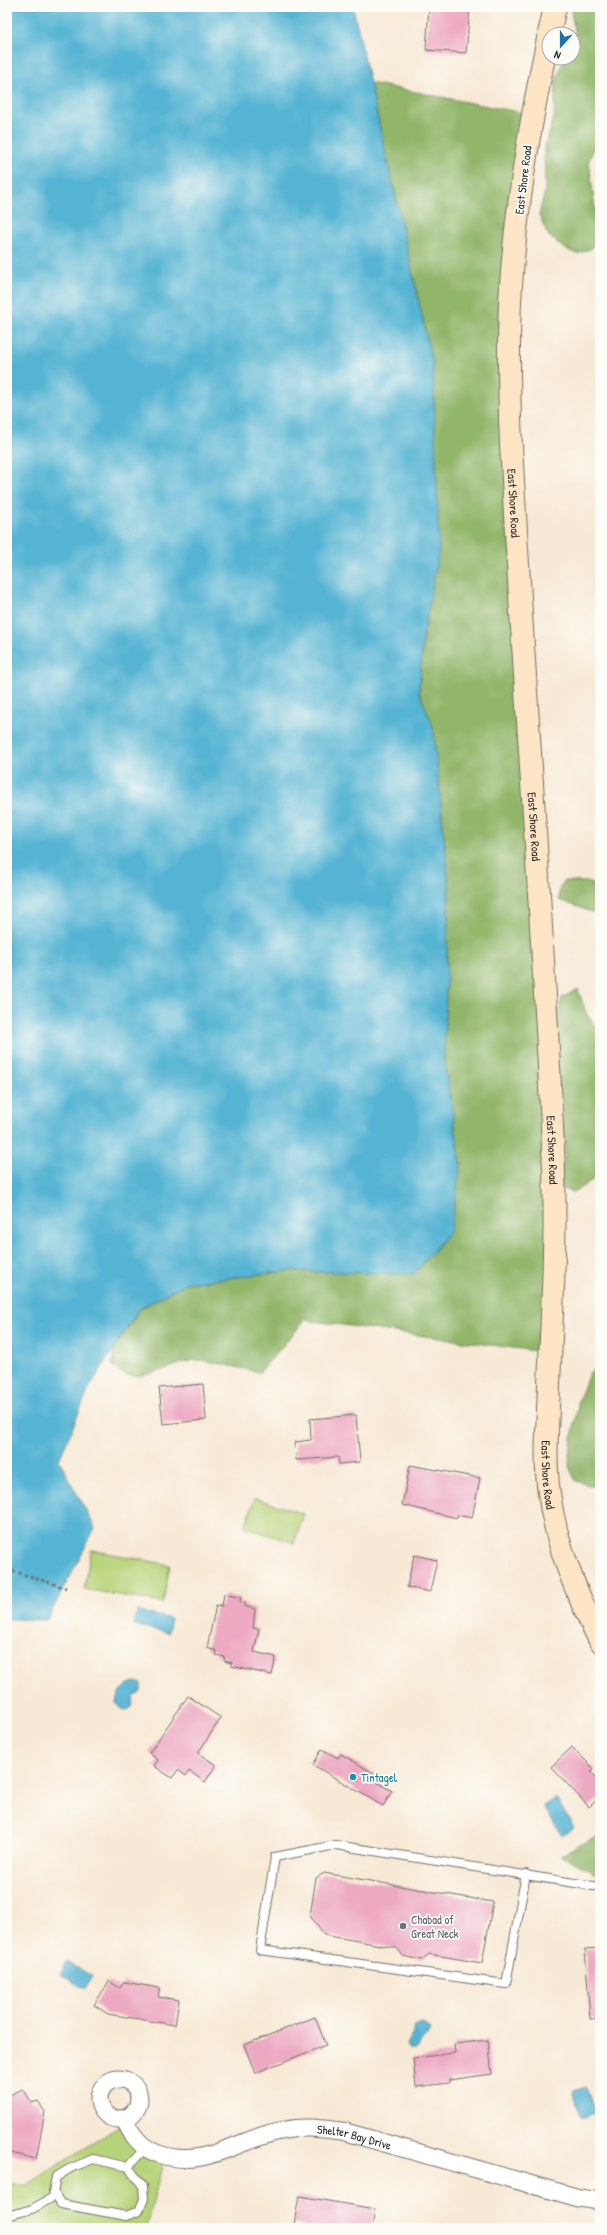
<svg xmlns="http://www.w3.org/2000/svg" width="607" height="2235" viewBox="0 0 607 2235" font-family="'Patrick Hand',sans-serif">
	<rect width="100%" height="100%" fill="#fdfcf7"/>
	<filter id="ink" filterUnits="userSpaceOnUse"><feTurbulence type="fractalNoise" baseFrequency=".025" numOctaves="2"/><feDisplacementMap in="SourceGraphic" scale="8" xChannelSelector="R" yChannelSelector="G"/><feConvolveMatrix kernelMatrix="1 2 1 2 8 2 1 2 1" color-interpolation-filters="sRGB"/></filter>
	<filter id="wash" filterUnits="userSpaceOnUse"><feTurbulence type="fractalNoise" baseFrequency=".012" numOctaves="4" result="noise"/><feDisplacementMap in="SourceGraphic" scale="16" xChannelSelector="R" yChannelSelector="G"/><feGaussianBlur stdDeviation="0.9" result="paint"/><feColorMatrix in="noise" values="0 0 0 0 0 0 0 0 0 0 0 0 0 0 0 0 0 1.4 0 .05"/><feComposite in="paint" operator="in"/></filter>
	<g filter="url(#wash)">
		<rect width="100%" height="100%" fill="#f7e9d5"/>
		<path fill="#b7d379" stroke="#717f52" d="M255 1498 304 1514 294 1543 245 1527Z
			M91 1550 170 1565 163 1603 84 1589Z
			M123 2124 163 2161 147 2228H7V2185H27Z"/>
		<path fill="#91b569" stroke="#5e704a" d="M571 7H600V133L589 160 594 202 600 236 592 248 577 254 562 247 548 235 539 215 545 191 544 149 554 117 556 79 565 58H573C573 50 575 40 575 32 574 24 571 16 571 7Z
			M370 83 533 115 510 293 545 993 551 1353 305 1320 260 1372C247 1370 204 1359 194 1360 171 1364 129 1391 112 1364L115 1347 140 1309 186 1283 287 1271 461 1164 444 1060 449 885 433 726 419 692 423 637 433 365Z
			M564 881 587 882 600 886V915L559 900V890Z
			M578 989 586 1013 600 1033V1177C590 1179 583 1188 573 1192L563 1189 558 1180 565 1155 562 1098 556 1072V1020L562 998Z
			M600 1365V1488L576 1481 569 1467 570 1449 579 1400 589 1373Z
			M600 1835V1876L560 1855Z"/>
		<path fill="#55b4d3" stroke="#40707f" d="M7 7H353L433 365 439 550 423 637 419 692 433 726 449 885 444 1060 461 1164 450 1231 414 1274 287 1271 186 1283 139 1309 90 1386 59 1460 95 1528 47 1620 7 1619Z
			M137 1611 171 1619 168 1633 134 1625Z
			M136 1682 141 1684V1692L134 1697 132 1707 127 1710 122 1709 116 1703C117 1693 126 1682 136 1682Z
			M556 1798 574 1828 562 1836 543 1806Z
			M67 1962 92 1976 85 1989 60 1974Z
			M422 2023 430 2029 427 2036 416 2049H409L406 2044 414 2034 415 2026Z
			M586 2087 595 2113 582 2118 573 2091Z"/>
		<g id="blocks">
			<path fill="#eda9c2" d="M429 7H470L466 53 426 50Z
				M203 1384 206 1420 163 1424 159 1388Z
				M356 1415 360 1462 339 1464 338 1457 296 1460 295 1442 311 1440 310 1419Z
				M410 1465 480 1478 472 1518 457 1515V1518L402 1505Z
				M414 1555 437 1560 430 1592 407 1587Z
				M224 1594 241 1598 240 1602 245 1603V1606L255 1609 253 1628 259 1629 254 1652 276 1657 272 1675 231 1666 232 1663 224 1661 225 1657 216 1655 217 1651 207 1648 216 1605 222 1606Z
				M188 1696 221 1718 198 1753 216 1765 205 1782 189 1771 186 1776 178 1770 172 1778 154 1766 158 1760 149 1753Z
				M572 1747 594 1769 591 1772 600 1781V1797L589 1807 551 1767Z
				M322 1749 338 1758 341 1754 375 1774 372 1779 392 1791 383 1806 313 1765Z
				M324 1873 493 1902 482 1963 429 1954 421 1960 403 1956 397 1948 324 1935 310 1916 316 1878Z
				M600 1948V2019H590L585 1949Z
				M109 1981 120 1988 124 1982 160 1988 158 1997 179 2000 175 2025 108 2014 94 2005Z
				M315 2017 326 2045 255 2073 244 2045Z
				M488 2040 492 2074 449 2080V2083L416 2087 413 2058 455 2053 454 2044Z
				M23 2089 32 2103 38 2101 45 2112 36 2159 7 2152 9 2126 7 2123V2096Z
				M299 2196 375 2209 372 2228H316L294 2224Z"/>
		</g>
	</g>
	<g filter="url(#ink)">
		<use href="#blocks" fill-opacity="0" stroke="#726e66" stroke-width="1"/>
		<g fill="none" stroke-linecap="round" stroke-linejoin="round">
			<g stroke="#726e66" stroke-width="10">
				<path id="lane" d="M526 1874 506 1984 260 1950 275 1857 336 1845 600 1887
					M128 2167 143 2186 144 2199 139 2211 126 2216 61 2204 53 2192 56 2177 69 2169 93 2159 128 2167 144 2149
					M7 2216 32 2209 55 2196"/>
			</g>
			<g stroke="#726e66" stroke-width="19">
				<g id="street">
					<circle cx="119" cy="2099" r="20"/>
					<path id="s1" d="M125 2119C130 2134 142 2148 156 2153 204 2172 239 2137 285 2130 304 2126 323 2129 342 2131L579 2198 600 2201"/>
				</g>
			</g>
			<g stroke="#726e66" stroke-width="24">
				<g id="secondary">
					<path id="s2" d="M555 7C533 104 515 203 510 302 508 350 509 397 511 444 524 687 544 929 554 1171 556 1242 552 1313 549 1384 548 1420 544 1457 549 1493 556 1546 577 1594 600 1641"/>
				</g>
			</g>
			<path stroke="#726e66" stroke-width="2.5" stroke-dasharray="3 3" stroke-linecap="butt" d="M7 1569 66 1588"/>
			<use href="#lane" stroke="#fff" stroke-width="8"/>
			<use href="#street" stroke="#fff" stroke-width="17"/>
			<use href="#secondary" stroke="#fde5c5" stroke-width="22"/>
		</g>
	</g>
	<circle fill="#0f9aa8" stroke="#fdfcf7" stroke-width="1.5" cx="353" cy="1777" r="4"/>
	<circle fill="#6b7280" stroke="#fdfcf7" stroke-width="1.5" cx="403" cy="1926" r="4"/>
	<g text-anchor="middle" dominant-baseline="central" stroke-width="3.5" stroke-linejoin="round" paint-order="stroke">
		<g font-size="12" fill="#2b2b2b" stroke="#fdfcf7">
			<text transform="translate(523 180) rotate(-83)">East Shore Road</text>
			<text stroke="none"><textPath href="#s2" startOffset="500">East Shore Road</textPath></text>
			<text stroke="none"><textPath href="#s2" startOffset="824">East Shore Road</textPath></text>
			<text stroke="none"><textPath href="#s2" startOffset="1148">East Shore Road</textPath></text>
			<text stroke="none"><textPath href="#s2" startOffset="1473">East Shore Road</textPath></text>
			<text stroke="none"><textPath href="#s1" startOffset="252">Shelter Bay Drive</textPath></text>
		</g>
		<g font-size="12" fill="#0d838f" stroke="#fdfcf7" text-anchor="start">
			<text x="361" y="1777">Tintagel</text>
		</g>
		<g font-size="12" fill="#5b616d" stroke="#fdfcf7" text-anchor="start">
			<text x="411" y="1919">Chabad of<tspan x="411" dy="14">Great Neck</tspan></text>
		</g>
	</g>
	<rect width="607" height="2235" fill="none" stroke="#fdfcf7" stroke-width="24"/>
	<g transform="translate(561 46) rotate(201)"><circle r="19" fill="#fdfcf7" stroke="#a9a8a5"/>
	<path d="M0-3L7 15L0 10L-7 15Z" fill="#1f6fb2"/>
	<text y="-6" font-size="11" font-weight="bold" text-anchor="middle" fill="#2b2b2b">N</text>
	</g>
</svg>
